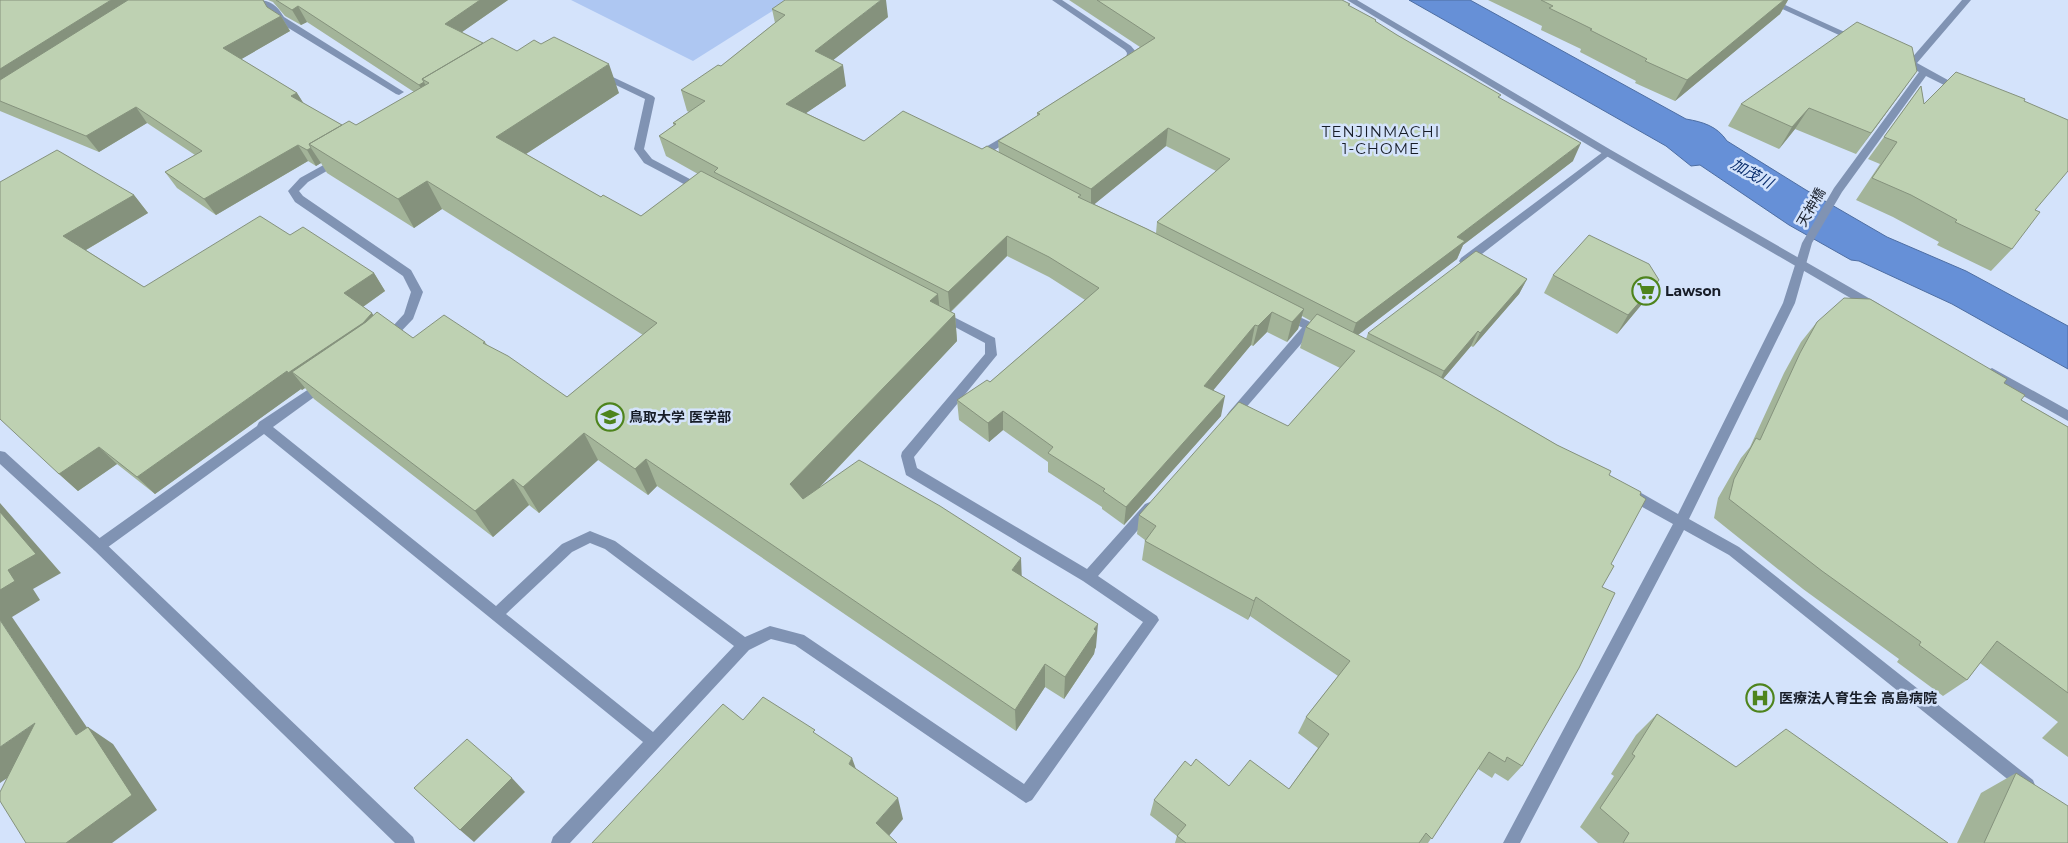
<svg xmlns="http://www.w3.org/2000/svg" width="2068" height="843" viewBox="0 0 2068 843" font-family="Montserrat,'Noto Sans JP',sans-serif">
	<rect width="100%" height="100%" fill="#d4e3fb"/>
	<path fill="#aec7f2" d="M571 0H790L693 61Z"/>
	<path fill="#6690d7" stroke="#4e6ea2" d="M1409 0H1470L1686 119C1703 122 1717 126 1727 141L1806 190 1887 237 1966 271 2068 326V369L1952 304 1859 261 1851 260 1789 225 1700 165 1691 166 1666 146Z"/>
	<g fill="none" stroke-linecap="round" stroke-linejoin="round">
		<path fill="#8093b3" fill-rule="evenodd" d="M255 0C270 0 276 4 284 17L404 92 399 95 396 94 277 21 270 9Z
			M600 71 653 96 655 98 644 149 652 159 705 187 706 189 705 191H697L644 163 634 149 645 99 597 76 595 74Z
			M338 157 343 160 342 162 308 182 299 191 303 196 411 270 423 292 413 319 391 342 387 343 381 339 404 314 411 292 403 276 295 202 288 191 300 178Z
			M942 311 995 338 997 355 914 457 917 468 1087 569 1145 504 1150 502 1155 504 1157 508 1098 576 1157 616 1159 620 1032 800 1026 803 795 645 771 639 749 650 570 843H551L553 837 643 742 264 434 104 550 99 552 94 550 92 546 94 542 257 426 259 422 324 379 328 381 330 384 328 387 273 427 496 606 562 544 590 531 615 541 745 637 770 626 804 635 1024 784 1143 622 1083 581 906 475 901 456 902 452 985 354V343L938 318 936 315 938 312ZM590 543 605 549 734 646 653 732 506 614 572 552Z
			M1310 322 1316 326 1314 329 1237 418H1229L1227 415 1229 412 1306 323Z"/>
		<path fill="#8093b3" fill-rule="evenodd" d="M1052 0H1062L1131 46 1137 53 1135 60 1127 68H1121L1119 66 1126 59 1127 53 1125 50Z
			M1763 0H1774L1860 39 1855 42 1852 41Z
			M1962 0H1971L1917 63 1966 90 1961 93 1958 92 1926 76 1842 192 1812 243 1795 303 1689 519 1739 547 2033 780 2035 785 2033 790 2027 793 2021 790 1729 555 1684 530 1520 843H1503L1673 524 1626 498 1624 494 1626 490 1631 489 1636 490 1678 514 1783 303 1802 243 1834 188 1919 72 1896 59 1901 56 1910 60Z
			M1013 131 1018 134 1017 136 993 151 992 158 995 161 994 163C989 165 985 164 982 159L984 148Z
			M1607 149 1612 152 1611 154 1469 264H1461L1459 261 1461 258Z
			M1285 310 1325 329 1327 332 1325 335H1317L1281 317 1279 314 1281 311Z
			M0 451 5 452 104 542 413 837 415 843H395L94 550 0 464Z"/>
		<path fill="#8093b3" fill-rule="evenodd" d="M1347 0H1357L1611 150 1879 304 1881 307 1879 310H1871L1603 154Z
			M1992 368 2068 410V421L1988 376 1986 373 1988 370Z"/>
	</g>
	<path fill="#a3b499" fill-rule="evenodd" d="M0 0 267 7 281 16 290 31 241 59 297 93 304 104 342 125H356L414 92 307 22 301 25 285 16 273 2 268 0H508L462 32 483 43 517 51 619 93 526 154 601 197 641 216 698 174 666 156 659 136 674 126 673 123 689 112 687 111 681 90 721 66 775 23 772 9 888 17 833 60 846 86 806 113 864 141 982 149 999 153 998 141 1037 116V113L1140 47 1069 0H1342L1349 6 1500 98 1573 161 1463 245 1457 259 1358 335 1366 339 1368 333 1527 279 1519 294 1473 347 1471 346 1443 379 1609 475 1611 564 1602 587 1522 766 1508 781 1495 773 1492 778 1478 769 1428 843H1175L1177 836 1150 815 1154 800 1191 766 1229 786 1289 789 1318 748 1298 733 1306 717 1338 676 1250 616 1248 620 1142 560 1145 540 1137 534 1139 515 1288 426 1340 368 1300 348 1306 327 1311 321 1302 316 1298 329 1287 342 1267 332 1253 346 1251 345 1213 390 1221 416 1124 525 1102 509V507L1048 472V462L1003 430 989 442 959 420 957 400 990 382 1085 300 1049 277 1007 256 951 312 955 314 957 341 820 487 1022 576 1096 647 1095 649 1094 654 1064 699 1045 687 1016 731 657 486 648 495 598 460 539 513 529 505 493 537 314 399 305 388 302 390 301 389 155 494 117 464 78 491 59 474 0 182 134 195 148 213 86 250 144 287 290 235 374 273 385 291 363 307 373 315 413 338 485 342 488 346 567 397 643 335 442 209 414 228 327 173 321 163 316 166 308 161 216 215 177 188 165 172 195 155 147 123 99 152 0 111ZM1166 146 1216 171 1157 222 1156 233 1094 204Z
		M1488 0H1788L1780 14 1675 101 1635 83 1636 81 1580 52 1581 49 1541 30 1542 26Z
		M1921 86 1924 104 2024 101 2035 210 2012 249 1991 271 1937 245 1939 242 1893 217 1856 200 1880 164 1868 159Z
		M1901 93 1856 154 1795 129 1779 149 1728 126 1741 104Z
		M1553 275 1659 280 1647 298 1617 334 1544 293Z
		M1817 322 2004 383 2021 400 2068 427V757L2042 738 2058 722 1980 663 1967 680 1943 696 1897 662 1899 659 1803 589 1714 518 1718 498 1741 458 1750 447 1784 373 1801 342Z
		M1657 714 1736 767 1948 843H1598L1580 827 1614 776 1611 774 1636 735Z
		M2016 773 2068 843H1957L1981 793Z"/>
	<path fill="#85927d" d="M111 0H146L0 93V69Z
		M480 0H508L452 39 445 24Z
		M881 0H886L888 17 818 72 815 51Z
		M1784 0H1788L1780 14 1675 101 1687 80Z
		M298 6 307 22 301 25 292 10Z
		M281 16 290 31 233 64 223 48Z
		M609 64 619 93 509 165 496 137Z
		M843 65 846 86 790 124 786 104Z
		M1917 71 1901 93 1856 154 1871 133Z
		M424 82 432 98 427 101 419 85Z
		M297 93 307 109 291 96Z
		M136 107 147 123 99 152 86 136Z
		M1809 108 1795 129 1779 149 1792 127Z
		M1168 128 1166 146 1091 207V189Z
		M1581 143 1573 161 1463 245 1457 259 1350 341 1356 323 1457 237Z
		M298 145 308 161 216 215 204 199Z
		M311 148 321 163 316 166 307 150Z
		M427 181 442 209 414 228 398 199Z
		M134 195 148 213 79 254 63 236Z
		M1007 236V256L950 312 948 292Z
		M374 273 385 291 357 311 344 293Z
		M1527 279 1519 294 1473 347 1480 333Z
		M1659 280 1647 298 1617 334 1628 315Z
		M938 294 941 322 930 301Z
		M1304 309 1298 329 1287 342 1292 322Z
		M1272 312 1267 332 1253 346 1258 326Z
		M372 313 384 331 292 372 305 388 302 390 288 373Z
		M955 314 957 341 798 510 790 484Z
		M1255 325 1251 345 1201 405 1204 386Z
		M1478 331 1471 346 1437 386 1444 371Z
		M287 371 301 389 155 494 137 477Z
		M1225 396 1221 416 1124 525 1126 507Z
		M1003 411V430L989 442 988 423Z
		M584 433 598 460 539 513 523 487Z
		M99 447 117 464 78 491 59 474Z
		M646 459 657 486 648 495 635 469Z
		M513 479 529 505 493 537 475 511Z
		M0 503 61 573 33 589 40 600 12 617 103 751 76 735 0 620V590L8 570 0 512Z
		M1021 558 1022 582 1012 570Z
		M1256 597 1250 616 1248 620 1254 601Z
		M1098 624 1096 647 1095 649 1094 654 1064 699 1065 677 1094 629Z
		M1045 664V687L1016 731 1015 710Z
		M35 723 63 740 0 783V747Z
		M88 727 113 744 157 810 112 843H66Z
		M852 758 860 780 849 764Z
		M512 778 525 792 474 842 460 830Z
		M898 798 903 819 883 843 876 823Z"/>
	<path fill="#bed1b2" stroke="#85927d" d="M0 0H111L0 69Z
		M128 0H263L267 7 281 16 223 48 297 93 291 96 342 125 309 144 311 148 307 150 298 145 204 199 165 172 202 151 136 107 86 136 0 101V80Z
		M276 0H480L445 24 483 43 422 79 424 82 419 85 298 6 292 10Z
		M785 0H881L815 51 843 65 786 104 864 141 903 111 982 149 987 146 1081 195 1078 197 1147 229 1304 309 1292 322 1272 312 1258 326 1255 325 1204 386 1225 396 1126 507 1103 491 1105 489 1048 453 1053 447 1003 411 988 423 957 400 987 380 990 382 1099 288 1049 257 1007 236 948 292 714 172 718 168 659 136 676 124 673 123 705 101 681 90 718 65 721 66 785 15 772 9Z
		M1097 0H1342L1350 4 1348 5 1376 20 1375 21 1397 35 1501 95 1498 97 1581 143 1457 237 1465 241 1356 323 1157 222 1230 159 1168 128 1091 189 998 141 1040 114 1037 113 1155 38Z
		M1541 0H1784L1687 80 1645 61 1647 59 1590 30 1592 29 1549 8 1553 6Z
		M1857 22 1912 47 1917 71 1871 133 1809 108 1792 127 1741 104Z
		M554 37 609 64 496 137 601 197 603 195 641 216 701 171 938 294 930 301 955 314 790 484 803 499 859 460 940 506 1021 558 1012 570 1098 624 1094 629 1096 631 1065 677 1045 664 1015 710 646 459 635 469 584 433 523 487 513 479 475 511 292 372 366 322 377 312 413 338 444 315 485 342 483 343 508 356 567 397 657 323 427 181 398 199 309 144 349 121 356 125 429 83 422 79 492 38 517 51 534 40 541 44Z
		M1956 72 2025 99 2024 101 2068 120V171L2035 210 2040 212 2012 249 1955 222 1957 220 1911 195 1872 178 1897 142 1884 137 1921 86 1924 104Z
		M57 150 134 195 63 236 144 287 260 216 290 235 303 227 374 273 344 293 372 313 363 323 288 373 287 371 137 477 99 447 59 474 0 419V182Z
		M1589 235 1649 264 1659 280 1628 315 1553 275Z
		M1476 251 1527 279 1480 333 1478 331 1444 371 1368 333Z
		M1844 298 1870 299 2007 379 2004 383 2025 395 2021 400 2068 427V693L1997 641 1967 680 1919 645 1921 642 1822 571 1729 499 1734 479 1756 438 1760 440 1800 353 1817 322Z
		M1317 314 1437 375 1557 445 1611 471 1609 475 1641 492 1640 495 1646 499 1611 564 1614 566 1602 587 1615 593 1579 668 1522 766 1507 757 1505 762 1489 752 1432 839 1426 833 1419 843H1186L1177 836 1186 825 1154 800 1185 761 1191 766 1196 759 1229 786 1250 760 1289 789 1329 734 1306 717 1350 661 1256 597 1254 601 1145 541 1156 526 1139 515 1239 402 1288 426 1355 351 1306 327Z
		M0 512 36 554 8 570 15 581 0 590Z
		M0 620 76 735 88 727 132 795 66 843H26L0 801V792L35 723 0 747Z
		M763 697 815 730 813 732 852 758 849 764 898 798 876 823 897 843H592L723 704 743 720Z
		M1657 714 1736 767 1786 729 1948 843H1623L1629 833 1600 808 1635 756 1632 754Z
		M467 739 512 778 460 830 414 788Z
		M2016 773 2068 806V843H1984Z"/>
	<defs>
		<g id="supermarket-ring" transform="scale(1.4375)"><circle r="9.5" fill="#d4e3fb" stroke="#4e841d" stroke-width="1.5"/><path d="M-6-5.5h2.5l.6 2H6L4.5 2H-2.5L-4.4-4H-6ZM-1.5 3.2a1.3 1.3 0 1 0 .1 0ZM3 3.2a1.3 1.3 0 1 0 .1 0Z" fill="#4e841d"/></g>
		<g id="university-ring" transform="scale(1.4375)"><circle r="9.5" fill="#d4e3fb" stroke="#4e841d" stroke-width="1.5"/><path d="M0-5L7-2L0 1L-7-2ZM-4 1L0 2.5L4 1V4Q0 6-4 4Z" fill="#4e841d"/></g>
		<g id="hospital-ring" transform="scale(1.4375)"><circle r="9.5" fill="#d4e3fb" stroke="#4e841d" stroke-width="1.5"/><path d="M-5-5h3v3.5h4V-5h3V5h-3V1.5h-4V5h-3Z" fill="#4e841d"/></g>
	</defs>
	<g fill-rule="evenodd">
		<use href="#supermarket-ring" x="1646" y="291"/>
		<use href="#university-ring" x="610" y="417"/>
		<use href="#hospital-ring" x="1760" y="698"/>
	</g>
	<g text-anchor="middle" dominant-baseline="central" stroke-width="5" stroke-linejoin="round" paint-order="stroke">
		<g font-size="14" fill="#171d28" stroke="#d4e3fb">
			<text transform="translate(1811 207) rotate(-60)">天神橋</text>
		</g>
		<g font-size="14" font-weight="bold" fill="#171d28" stroke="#d4e3fb" text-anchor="start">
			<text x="1665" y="291">Lawson</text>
			<text x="629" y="417">鳥取大学 医学部</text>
			<text x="1779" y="698">医療法人育生会 高島病院</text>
		</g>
		<g font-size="15" letter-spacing="1" fill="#171d28" stroke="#d4e3fb">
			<text x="1381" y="131">TENJINMACHI<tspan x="1381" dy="17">1-CHOME</tspan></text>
		</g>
		<g font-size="15" font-style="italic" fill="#0b2f6f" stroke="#d4e3fb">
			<text transform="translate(1752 173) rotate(29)">加茂川</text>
		</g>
	</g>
</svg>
